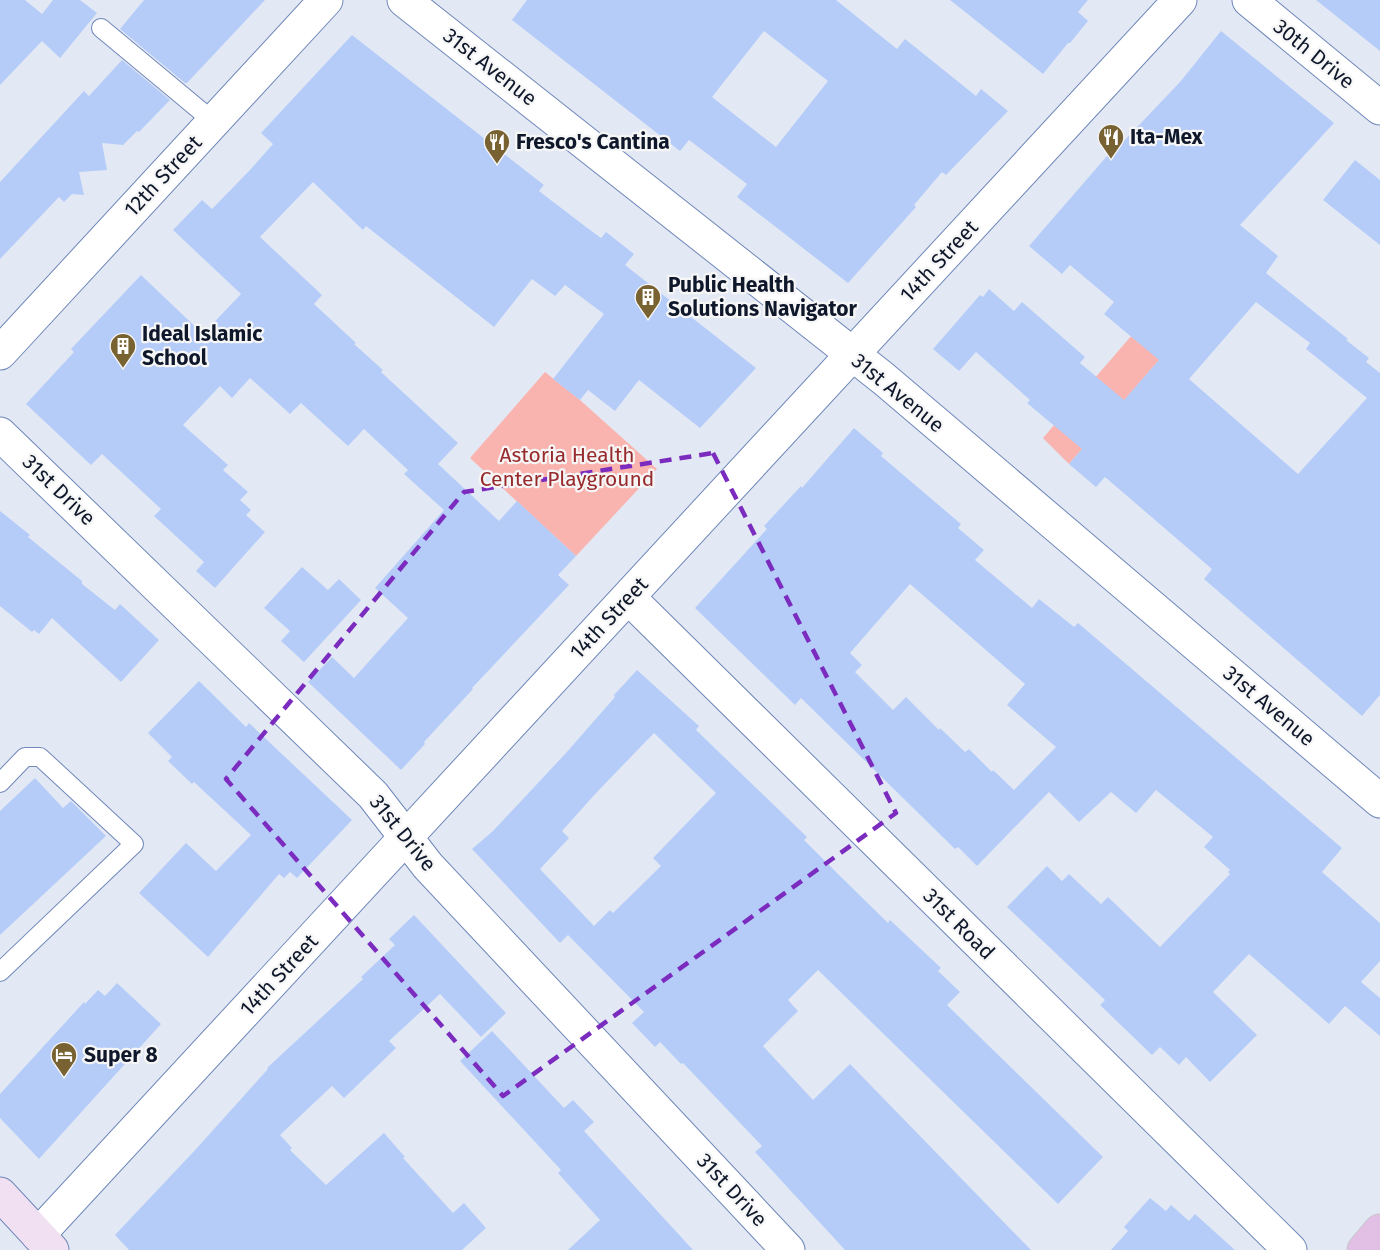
<svg xmlns="http://www.w3.org/2000/svg" width="1380" height="1250" viewBox="0 0 1380 1250" font-family="'Fira Sans',sans-serif">
	<rect width="100%" height="100%" fill="#e3e9f4"/>
	<path fill="#fab4af" d="M1177 283 1205 307 1069 464 1043 438Z
		M545 372 580 400 657 469 576 556 470 458Z"/>
	<path fill="#b5ccf9" fill-rule="evenodd" d="M0 0H25L42 14 53 0H80L97 13 60 58 42 41 0 85Z
		M144 0H265L187 83H185L120 29Z
		M527 0H836L897 49 905 39 976 96 981 89 1008 111 946 175 942 172 914 205 916 207 848 283 737 197 747 184 726 168 689 140 680 151 512 20ZM764 31 828 81 776 147 712 97Z
		M950 0H1088L1078 12 1088 21 1070 43H1068L1043 74Z
		M1316 0H1380V51Z
		M1221 31 1334 123 1240 225 1278 256 1266 273 1348 339 1346 340 1369 358 1366 362 1380 373V695L1362 716 1204 579 1212 569 1105 477 1096 487 1069 464 1082 449 1027 403 1030 400 976 352 959 371 933 349 980 295 983 297 989 289 1014 311 1022 302 1085 357 1080 363 1124 400 1159 360 1104 314 1114 302 1070 265 1062 274 1029 246 1120 141 1122 143 1180 82ZM1256 302 1310 343 1306 349 1367 398 1298 474 1189 379Z
		M352 35 544 185 539 191 586 227 601 238 606 232 634 254 625 265 756 368 700 428 639 380 615 411 588 390 580 400 553 379 604 314 565 285 555 296 532 279 494 327 366 226 363 230 313 182 260 237 322 295 314 304 356 343 354 344 383 370 381 372 458 443 438 464 499 521 517 501 576 556 558 575 569 585 472 688 473 689 424 742 425 744 401 770 308 682 332 657 354 678 408 618 375 588 444 510 404 474 408 470 364 429 348 446 301 403 290 414 250 378 232 398 220 386 183 425 228 465 223 470 248 492 240 500 251 510 246 515 265 532 215 588 196 571 204 562 154 516 161 509 102 454 91 465 26 404 74 352 71 349 141 275 203 334 241 294 173 230 202 200 212 209 249 171 273 144 261 133Z
		M122 60 170 100 139 132 137 131 123 145 102 143 107 170 79 172 84 195 72 194 64 202 59 197 0 259V182L84 91 89 96Z
		M1355 160 1380 180V245L1323 200Z
		M854 428 883 453 881 456 961 524 958 528 984 550 975 560 1032 608 1039 599 1074 627 1078 623 1342 848 1322 872 1380 923V961L1361 982 1380 998V1036L1345 1006 1329 1024 1249 954 1213 992 1257 1035 1210 1082 1186 1057 1179 1065 1160 1047 1152 1055 1100 1005 1105 1000 1007 907 1047 866 1062 881 1069 874 1101 904 1108 897 1160 947 1230 874 1228 872 1230 870 1204 847 1213 837 1156 790 1136 813 1111 792 1079 822 1049 792 977 866 958 847 955 849 801 698 795 705 695 608 767 529 764 526 801 486 802 488ZM910 584 1025 684 1007 705 1056 747 1014 790 993 770 992 772 969 749 965 752 940 728 939 730 906 697 893 710 855 672 862 665 850 653Z
		M0 511 30 535 28 537 82 581V584L115 610 120 604 159 640 121 682 52 618 39 634 34 630 32 632 0 606Z
		M302 567 328 590 339 579 361 600 304 662 281 641 290 631 264 608Z
		M637 670 699 726 696 730 807 837 804 840 837 873 888 923 890 920 941 968 938 971 960 992 947 1005 1103 1157 1058 1204 818 970 788 1000 798 1011 763 1046 813 1100 850 1064 1031 1250H845L755 1152 762 1146 683 1063 681 1064 660 1042 655 1047 632 1023 644 1012 568 935 560 943 472 849 493 831 566 753 615 697 614 695ZM654 733 716 793 653 858 661 866 613 913 610 910 594 926 540 869 569 838 562 831 597 792Z
		M199 681 246 727 249 723 352 820 297 878 290 872 284 878 279 874 208 957 139 893 186 843 216 871 251 835 194 782 192 784 168 761 172 757 148 733Z
		M35 778 63 808 71 801 106 836 0 935V811Z
		M414 915 506 1013 481 1037 440 994 389 1041 396 1048 344 1098 332 1086 280 1135 292 1148 290 1150 326 1185 384 1133 405 1157 403 1158 453 1213 464 1203 486 1228 462 1250H129L115 1235 197 1148 268 1069 267 1068 363 979 361 977 395 945 389 939Z
		M117 983 161 1024 39 1159 0 1118V1094L84 1002 85 1004 98 990 105 996Z
		M492 1031 564 1108 573 1100 594 1122 584 1131 693 1250H568L600 1220 558 1173 561 1170 460 1061Z
		M1150 1198 1166 1211 1171 1205 1189 1221 1195 1214 1235 1250H1111L1128 1231 1124 1227Z"/>
	<g fill="none" stroke-linecap="round" stroke-linejoin="round">
		<g stroke="#6f87b9" stroke-width="20">
			<path id="lane" d="M101 28 214 122
				M0 783 25 757H40L134 844 0 972"/>
		</g>
		<g stroke="#6f87b9" stroke-width="35">
			<path id="street" d="M404 0 884 379 1380 801
				M1249 0 1380 108
				M0 353 326 0
				M0 434 373 795 428 866 788 1250
				M628 597 1290 1250
				M38 1235 1180 0"/>
		</g>
		<g stroke="#6f87b9" stroke-width="35">
			<path id="secondary" d="M0 1194 52 1250"/>
		</g>
		<g stroke="#c5c8cc" stroke-width="35">
			<path id="primary" d="M1364 1250 1380 1231"/>
		</g>
		<use href="#lane" stroke="#fff" stroke-width="18"/>
		<use href="#street" stroke="#fff" stroke-width="33"/>
		<use href="#secondary" stroke="#f1dff2" stroke-width="33"/>
		<use href="#primary" stroke="#e2bfe5" stroke-width="33"/>
	</g>
	<path fill="none" stroke="#7b2cbf" stroke-width="4.5" stroke-dasharray="12 8" stroke-linejoin="round" d="M713 453 896 813 503 1096 226 779 464 492Z"/>
	<defs>
		<g id="restaurant-pin" transform="scale(1.35)"><path d="M0 17L-7.5 6A9.5 9.5 0 1 1 7.5 6Z" fill="#796232" stroke="#f6f6f6"/><path d="M-5-6h1v4h1v-4h1v4h1v-4h1v5L-1.5 .5V6h-2V.5L-5-1ZM5-6V6H3V1.5H1.5Q1.5-4 5-6Z" fill="#fff"/></g>
		<g id="building-pin" transform="scale(1.35)"><path d="M0 17L-7.5 6A9.5 9.5 0 1 1 7.5 6Z" fill="#796232" stroke="#f6f6f6"/><path d="M-4-6H4V6H1V3H-1V6H-4ZM-2.5-4.3h1.7v1.8h-1.7ZM.8-4.3h1.7v1.8H.8ZM-2.5-1h1.7V.8h-1.7ZM.8-1h1.7V.8H.8Z" fill="#fff"/></g>
		<g id="hotel-pin" transform="scale(1.35)"><path d="M0 17L-7.5 6A9.5 9.5 0 1 1 7.5 6Z" fill="#796232" stroke="#f6f6f6"/><path d="M-6-4.5h1.5V1H6V5H4.5V3h-9V5H-6ZM-4 0a1.8 1.8 0 1 1 3.6 0ZM.5 0V-2.5h3Q6-2.5 6 0Z" fill="#fff"/></g>
	</defs>
	<g fill-rule="evenodd">
		<use href="#restaurant-pin" x="1111" y="137"/>
		<use href="#restaurant-pin" x="497" y="142"/>
		<use href="#building-pin" x="648" y="297"/>
		<use href="#building-pin" x="123" y="346"/>
		<use href="#hotel-pin" x="64" y="1055"/>
	</g>
	<g text-anchor="middle" dominant-baseline="central" stroke-width="4.5" stroke-linejoin="round" paint-order="stroke">
		<g font-size="21" fill="#0f182b" stroke="#f6f6f6">
			<text transform="translate(1314 54) rotate(39)">30th Drive</text>
			<text transform="translate(490 67) rotate(38)">31st Avenue</text>
			<text transform="translate(163 176) rotate(-47)">12th Street</text>
			<text transform="translate(939 261) rotate(-47)">14th Street</text>
			<text transform="translate(898 393) rotate(39)">31st Avenue</text>
			<text transform="translate(59 490) rotate(44)">31st Drive</text>
			<text transform="translate(609 618) rotate(-47)">14th Street</text>
			<text transform="translate(1269 706) rotate(40)">31st Avenue</text>
			<text transform="translate(403 833) rotate(51)">31st Drive</text>
			<text transform="translate(959 924) rotate(45)">31st Road</text>
			<text transform="translate(279 975) rotate(-47)">14th Street</text>
			<text transform="translate(732 1190) rotate(47)">31st Drive</text>
		</g>
		<g font-size="21" font-weight="bold" fill="#0f182b" stroke="#f6f6f6" text-anchor="start">
			<text x="1130" y="137">Ita-Mex</text>
			<text x="516" y="142">Fresco's Cantina</text>
			<text x="668" y="285">Public Health<tspan x="668" dy="24">Solutions Navigator</tspan></text>
			<text x="142" y="334">Ideal Islamic<tspan x="142" dy="24">School</tspan></text>
			<text x="84" y="1055">Super 8</text>
		</g>
		<g font-size="21" fill="#972a2c" stroke="#f6f6f6">
			<text x="567" y="455">Astoria Health<tspan x="567" dy="24">Center Playground</tspan></text>
		</g>
	</g>
</svg>
